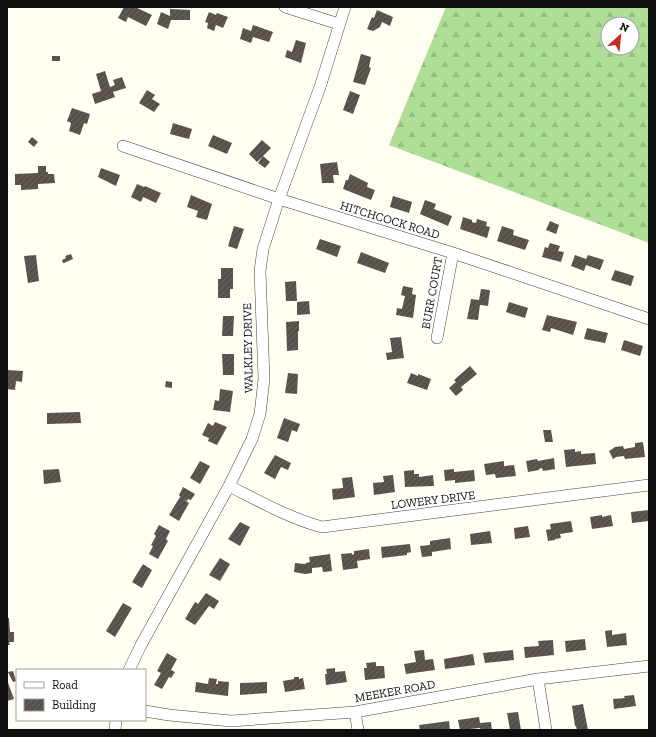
<svg xmlns="http://www.w3.org/2000/svg" width="656" height="737" viewBox="0 0 656 737" font-family="'Zilla Slab',serif">
	<defs>
		<pattern id="forest-firs" width="22" height="20" patternUnits="userSpaceOnUse"><rect width="22" height="20" fill="#afde96"/><path d="M5 1l3.5 6h-7zM16 11l3.5 6h-7z" fill="#95bd80"/></pattern>
		<pattern id="building-hatch" width="6" height="6" patternUnits="userSpaceOnUse"><rect width="6" height="6" fill="#58514b"/><path d="M-1 1l2-2M0 6l6-6M5 7l2-2" fill="none" stroke="#6b6561"/></pattern>
	</defs>
	<rect width="100%" height="100%" fill="#fffef1"/>
	<path fill="url(#forest-firs)" fill-rule="evenodd" d="M446 7H649V243L389 145ZM608 24H632V48H608Z"/>
	<path fill="url(#building-hatch)" d="M124 7H135L152 15 146 26 128 17 126 22 118 18Z
		M170 9 190 10V20H171L168 29 157 24 161 12 170 16Z
		M377 10 393 17 390 26 382 22 380 27 373 31 367 29 372 17 374 18Z
		M209 12 216 15 217 13 228 17 223 28 216 25 214 31 207 28 208 23 205 22Z
		M253 25 273 32 269 42 253 37 251 43 240 39 243 28 251 31Z
		M296 40 306 43 301 63 285 57 287 50 292 52Z
		M361 54 371 57 369 67 371 68 365 85 353 82Z
		M52 56H60V61H52Z
		M105 71 110 87 115 85 113 80 122 77 126 88 113 92 115 97 95 104 92 94 101 91 96 74Z
		M147 90 155 95 152 99 160 104 154 112 139 103Z
		M350 91 360 95 353 114 343 110Z
		M72 108 90 114 87 124 84 123 80 135 69 131 71 123 67 121Z
		M173 123 192 129 189 139 170 134Z
		M213 135 232 143 227 154 208 146Z
		M32 137 38 142 34 147 28 142Z
		M262 140 271 148 257 162 249 154Z
		M263 156 270 162 265 168 258 163Z
		M337 162 339 175H333L334 183H322L320 164Z
		M38 166H46V172H48V174H54L55 183 38 184V189L21 190V185H15V174L38 173Z
		M101 168 120 175 116 186 98 177Z
		M350 174 368 183 367 187 375 190 371 200 343 189 346 180H348Z
		M137 184 144 187 145 186 161 193 156 203 143 197 141 202 131 197Z
		M191 195 212 204 207 220 196 217 198 211 187 207Z
		M393 196 412 202 409 213 390 207Z
		M425 200 436 204 434 209 452 216 448 226 420 214Z
		M463 217 472 220V222L476 223 477 219 487 222 486 226 490 227 487 238 460 229Z
		M550 221 559 225 556 234 546 230Z
		M234 226 244 229 237 249 228 246Z
		M502 226 514 230 513 235 529 240 525 250 497 241Z
		M320 239 341 246 337 257 316 249Z
		M550 243 560 246 558 251 564 252 561 262 542 257 545 247 548 248Z
		M361 252 389 263 385 273 357 263Z
		M71 254 73 259 64 263H63L62 260 66 258 65 256Z
		M36 255 39 281 28 283 24 256Z
		M575 255 586 259 588 255 604 260 600 270 586 265 584 271 571 266Z
		M221 268H233V289H230V298H218V279H221Z
		M615 270 634 276 631 286 611 280Z
		M296 281 297 301H286L285 282Z
		M403 286 413 288 412 294 416 295 413 318 396 315 397 308 402 309 405 296 401 295Z
		M481 289 490 290 488 306 480 305 478 320 467 319 471 299 479 300Z
		M309 301 310 314 297 315V302Z
		M509 302 528 308 525 318 506 312Z
		M547 315 577 322 573 335 551 328 550 332 542 330Z
		M223 316H234L233 336H222Z
		M299 321V331H298V350L287 351 286 322Z
		M587 328 608 333 605 343 584 339Z
		M401 337 404 358 387 360 386 353 392 352 390 338Z
		M624 340 643 346 640 356 621 350Z
		M222 354H234V375H223Z
		M470 366 477 374 461 387 463 390 456 396 449 388 456 382 454 380Z
		M7 370 23 371 22 382 16 381 15 390 7 389Z
		M288 373 298 374 297 394 285 393Z
		M411 373 418 376V374L431 379 427 390 407 383Z
		M166 381 172 382V388L165 387Z
		M220 389 233 391 230 412 213 410 215 400 219 401Z
		M80 412 81 423 47 424V413Z
		M284 418 300 424 297 432 292 430 288 442 277 438Z
		M215 422 227 427 217 445 208 441 209 438 202 435 208 423 213 426Z
		M543 430H551L553 442H545Z
		M643 442 645 457 625 459 624 456 616 457 613 459 609 451 615 447 623 446 624 449 635 447V443Z
		M575 449V452L581 451V454L595 453 596 464 566 467 564 450Z
		M275 455 291 463 288 470 281 467 275 479 264 473Z
		M554 458 555 469 543 471 542 468 539 469V470L528 472 526 461 537 459 538 461Z
		M200 461 210 466 200 484 190 478Z
		M504 461V466L514 465 516 476 496 478 495 474 486 475 484 464Z
		M59 469 61 482 44 484 43 470Z
		M454 469V472L474 470 475 481 455 483V480L445 481 444 470Z
		M414 470V474H419V477L433 475 434 486 405 487 404 471Z
		M393 475 395 492 374 495 373 483 384 482 383 476Z
		M352 477 355 497 333 500 332 489 343 488 342 478Z
		M183 487 195 494 191 500 188 499 187 501 183 499 189 503 179 521 169 515 180 497 181 498 179 495Z
		M649 510V521L632 523 631 512Z
		M602 515V517L611 515 613 526 592 529 590 517Z
		M571 521 573 532 560 534 561 538 555 539V540L548 541 546 530 551 529 550 524Z
		M240 522 250 527 240 546 228 539Z
		M159 525 170 531 166 539 168 541 158 559 149 554 153 546 151 545 156 536 154 534Z
		M528 526 530 537 515 539 514 528Z
		M490 531 492 543 471 545 470 534Z
		M450 538 451 549 432 552V556L422 557 420 546 430 545V541Z
		M410 544 411 552 407 553V555L382 558 381 547Z
		M369 549 370 559 357 561 358 568 343 570 341 554 352 553V555L354 554V551Z
		M330 554 332 571 323 572 322 567 312 568V573L305 574 294 572 295 563 305 564 306 563 310 562 309 557Z
		M220 558 230 564 220 581 209 575Z
		M143 564 152 570 142 588 132 582Z
		M206 593 219 601 214 609 209 606 195 625 185 619 195 602 198 604Z
		M123 603 132 608 115 637 106 631Z
		M7 618H9L10 632H14V642H9L10 645H7Z
		M612 630V635L626 633 627 645 607 647 605 631Z
		M585 639 586 650 566 652 565 641Z
		M553 640 554 655 525 658 524 647 539 646 538 641Z
		M424 650 425 660 433 659 435 670 406 674 404 664 416 662 414 651Z
		M513 650 514 660 485 663 483 653Z
		M167 653 177 659 171 670 175 672 171 678 169 677 162 689 154 685 161 673 157 671Z
		M473 654 475 665 445 669 444 659Z
		M376 662V666H384L385 678 365 680 364 668H367L366 663Z
		M335 668V672L345 671 347 682 326 685 325 674H327L326 669Z
		M13 671 16 681 13 682 8 672Z
		M294 677H299V679L303 678 305 689 285 692 283 681 294 679Z
		M209 678 217 679 216 684H218V681L229 682 228 696 195 692 196 682 208 684Z
		M7 680 14 699 7 701Z
		M267 682V693L240 695V683Z
		M634 695 636 706 614 709 613 699 625 698 624 696Z
		M583 704 588 730H577L576 726H575L572 706Z
		M518 712 521 730H510L507 713Z
		M479 717 480 723 491 722 492 730H481L480 728 460 730 458 720Z
		M449 721 450 730H420L419 725Z"/>
	<g fill="none" stroke-linecap="round" stroke-linejoin="round">
		<g stroke="#424242" stroke-width="12">
			<path id="minor" d="M285 7 339 24
				M123 146 279 199 453 253 649 319
				M437 338 453 253
				M229 486C259 501 289 518 322 527L649 485
				M129 670 141 645 229 486 252 439 260 414 264 379 260 271 263 249 279 199 320 87 345 7
				M538 679 546 730
				M145 711 169 715 231 721 355 712 538 679 649 666
				M355 712 358 730
				M115 730 116 720"/>
		</g>
		<use href="#minor" stroke="#fff" stroke-width="11"/>
	</g>
	<g text-anchor="middle" dominant-baseline="central" stroke-width="4" stroke-linejoin="round" paint-order="stroke">
		<g font-size="12" fill="#0f0f0f" stroke="#fff">
			<text transform="translate(390 220) rotate(17)">HITCHCOCK ROAD</text>
			<text transform="translate(432 293) rotate(-80)">BURR COURT</text>
			<text transform="translate(248 348) rotate(-91)">WALKLEY DRIVE</text>
			<text transform="translate(433 500) rotate(-7)">LOWERY DRIVE</text>
			<text transform="translate(395 691) rotate(-10)">MEEKER ROAD</text>
		</g>
	</g>
	<rect width="656" height="737" fill="none" stroke="#0f0f0f" stroke-width="16"/>
	<rect x="16" y="669" width="130" height="52" fill="#ffffff" stroke="#9f9f9f"/>
	<rect x="24" y="682" width="20" height="6" fill="#ffffff" stroke="#9f9f9f"/>
	<text x="52" y="689" font-size="12" fill="#0f0f0f">Road</text>
	<rect x="24" y="699" width="20" height="12" fill="url(#building-hatch)" stroke="#9f9f9f"/>
	<text x="52" y="709" font-size="12" fill="#0f0f0f">Building</text>
	<g transform="translate(620 36) rotate(27)"><circle r="19" fill="#ffffff" stroke="#9f9f9f"/>
	<path d="M0-3L7 15L0 10L-7 15Z" fill="#c7281f"/>
	<text y="-6" font-size="11" font-weight="bold" text-anchor="middle" fill="#0f0f0f">N</text>
	</g>
</svg>
